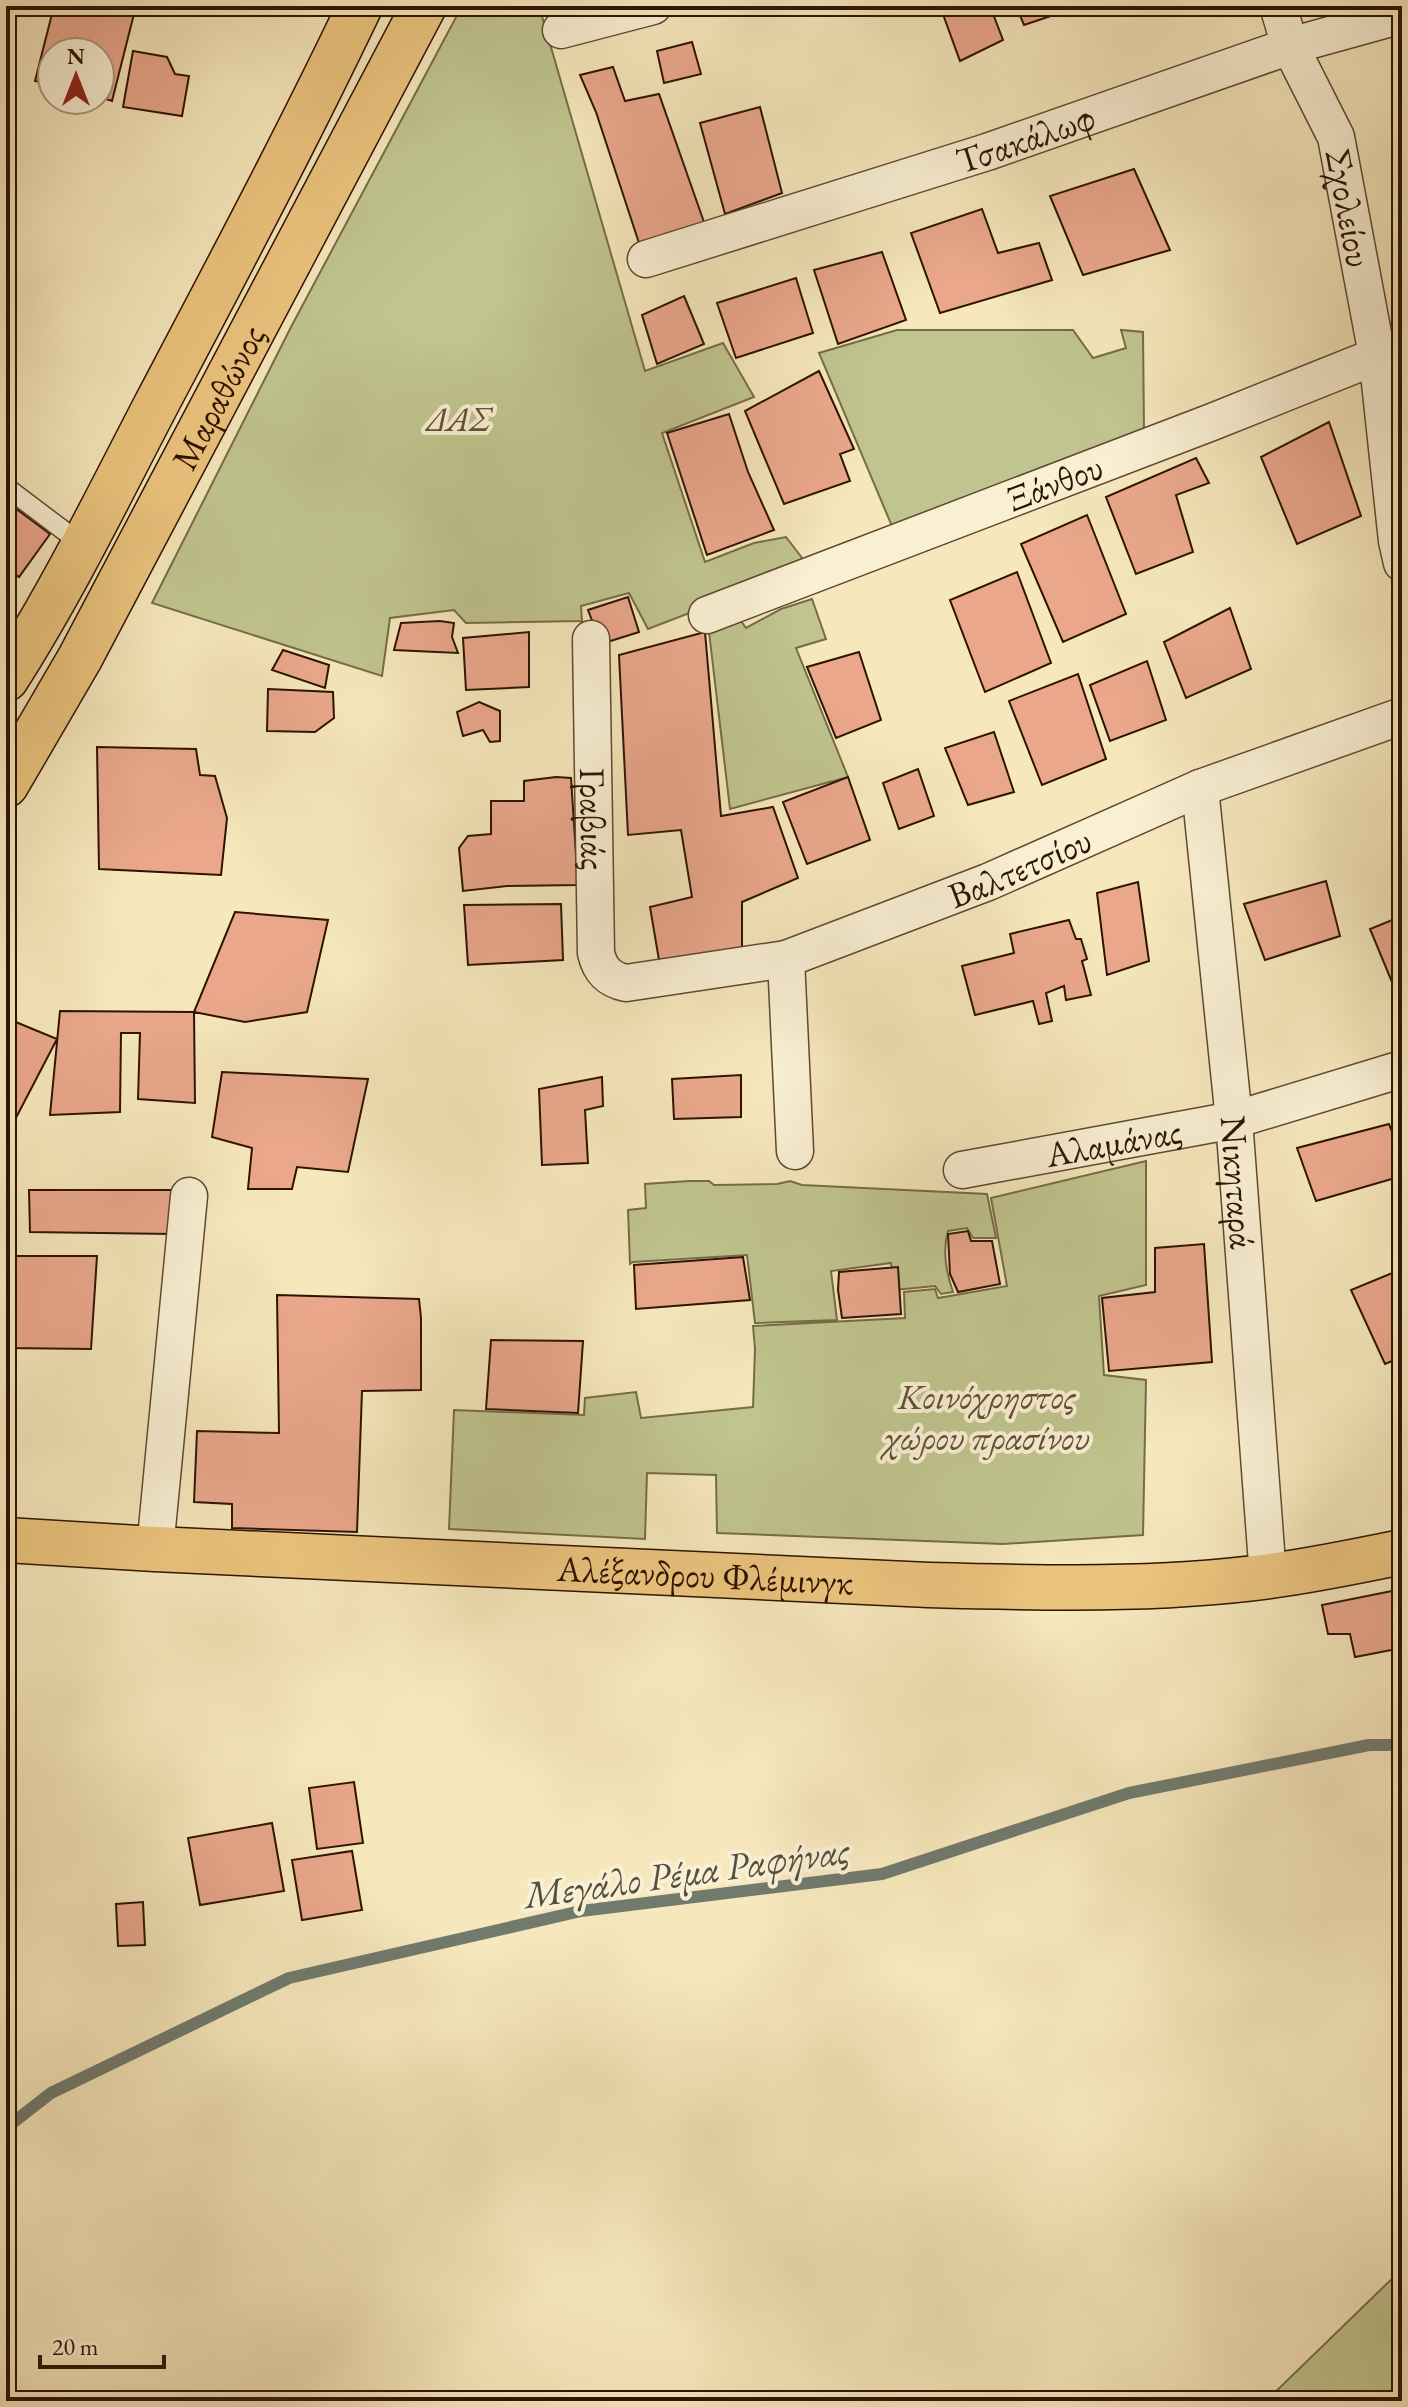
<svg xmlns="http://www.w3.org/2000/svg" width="1408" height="2407" viewBox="0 0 1408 2407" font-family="'EB Garamond',serif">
	<rect width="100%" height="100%" fill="#f6e7bc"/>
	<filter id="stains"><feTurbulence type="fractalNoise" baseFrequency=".0025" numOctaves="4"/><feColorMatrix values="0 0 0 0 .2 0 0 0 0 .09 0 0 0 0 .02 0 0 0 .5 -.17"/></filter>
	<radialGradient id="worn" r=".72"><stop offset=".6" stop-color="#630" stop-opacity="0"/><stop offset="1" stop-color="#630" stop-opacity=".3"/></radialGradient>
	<path fill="#c0c48e" stroke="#766c48" stroke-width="2" d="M462 6H539L645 371 723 343 754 397 662 433 705 562 754 543 786 537 809 567 648 629 629 593 581 606 582 621 466 623 454 610 390 618 382 676 152 603 291 327Z
		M897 330H1073L1093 358 1126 348 1121 330 1143 332 1144 431 894 531 819 353Z
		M812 599 826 639 796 648 848 777 730 809 707 615 730 606 746 628 781 609Z
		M1146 1161V1285L1099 1296 1104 1375 1146 1380 1143 1535 1003 1544 717 1533 716 1475 647 1473 645 1539 449 1529 454 1410 584 1415 585 1398 636 1392 641 1418 753 1407 755 1349 753 1326 905 1318 904 1292 935 1289 938 1298 1007 1286 991 1198Z
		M689 1181H709L714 1185 777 1184 790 1181 802 1185 987 1194 996 1238H973L967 1228 948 1231C942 1251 946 1272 953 1292L941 1294 935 1286 894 1290 891 1263 831 1271 837 1320 755 1323 747 1255 633 1262 630 1264 628 1210 646 1208 645 1184Z
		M1402 2269V2401H1266Z"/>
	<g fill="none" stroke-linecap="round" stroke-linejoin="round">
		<path stroke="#707a6d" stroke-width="12" d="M6 2128 51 2093 289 1978 581 1911 882 1874 1129 1793 1369 1745H1402"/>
	</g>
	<path fill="#eaa78c" stroke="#2d1302" stroke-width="2" d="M54 6H83L100 10 102 6H136L112 101 100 97V52H52V85L35 81Z
		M940 6H990L1003 40 960 61Z
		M1016 6H1081L1024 25Z
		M692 42 701 74 664 83 657 51Z
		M133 51 167 57 175 74 189 76 182 116 123 107Z
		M613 67 625 101 659 94 705 225 640 246 596 112 580 75Z
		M760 107 782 193 725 214 700 123Z
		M1134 169 1170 250 1083 275 1050 196Z
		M982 209 998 253 1039 243 1052 280 940 313 911 233Z
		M882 252 906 320 838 344 814 270Z
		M796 278 813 333 736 358 717 303Z
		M684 296 704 344 657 364 642 315Z
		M819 371 854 449 840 454 850 481 784 504 745 411Z
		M729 414 748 472 774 530 707 555 667 433Z
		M1329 422 1361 516 1297 544 1261 457Z
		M1196 458 1209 483 1176 495 1193 552 1136 574 1106 497Z
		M15 508 50 534 19 577 6 568V511Z
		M1087 515 1126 614 1063 642 1021 544Z
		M1017 572 1051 663 985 692 950 600Z
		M628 597 639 632 601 644 588 610Z
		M1230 608 1251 669 1186 698 1164 642Z
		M440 621 454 623 452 637 458 653 394 650 401 623Z
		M529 632V687L466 690 463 638Z
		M705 632 721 816 773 807 798 878 742 902V964L661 972 650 907 692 897 681 830 628 835 619 655Z
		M283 650 329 665 325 688 272 670Z
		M859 652 881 720 836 738 807 667Z
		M1147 661 1166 720 1110 741 1090 685Z
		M1078 674 1106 759 1042 785 1009 701Z
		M268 689 333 692 334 718 315 732 267 731Z
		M479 702 500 711V741L490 742 483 730 463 736 457 712Z
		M994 732 1014 792 968 805 945 748Z
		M97 747 196 749 200 775 215 776 227 818 221 875 99 869Z
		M918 769 934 816 899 829 883 783Z
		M556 777 571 778 578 885 507 886 463 891 459 848 468 836 491 834V801H524V781Z
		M848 777 870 840 807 864 783 802Z
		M1326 881 1340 936 1265 960 1244 904Z
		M1138 882 1149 961 1107 975 1097 893Z
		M561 904 563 960 468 965 464 905Z
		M235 912 328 920 307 1012 245 1022 194 1012Z
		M1402 916V984L1394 987 1370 929Z
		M1069 920 1076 939H1081L1087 959 1082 961 1091 995 1066 1000 1064 986 1046 993 1052 1021 1039 1024 1033 1001 975 1015 962 966 1014 953 1010 934Z
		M60 1011 194 1012 195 1103 138 1099 140 1033H121L120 1112 50 1115Z
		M6 1018 57 1039 6 1137Z
		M222 1072 368 1079 348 1172 297 1167 292 1189H248L252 1148 212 1137Z
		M741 1075V1117L674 1119 672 1079Z
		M602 1077 603 1106 585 1110 588 1163 542 1165 539 1089Z
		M1389 1124 1402 1157V1176L1316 1201 1297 1148Z
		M29 1190H175L172 1234 30 1232Z
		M968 1231 971 1241H992L1000 1284 958 1292 950 1274 948 1234Z
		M1204 1244 1212 1362 1109 1371 1102 1298 1155 1292V1248Z
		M6 1256H97L91 1349 6 1348Z
		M743 1257 750 1300 636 1309 634 1265Z
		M898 1267 901 1314 842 1318 838 1290 839 1272Z
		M1402 1269V1357L1385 1364 1351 1290Z
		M277 1295 419 1299 421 1318V1390L362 1391 357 1532 232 1528V1504L194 1502 197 1431 279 1433Z
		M491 1340 583 1341 578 1413 486 1409Z
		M1402 1589V1648L1355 1657 1350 1634H1328L1322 1605Z
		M354 1782 363 1843 317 1849 309 1788Z
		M272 1823 284 1891 200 1905 188 1838Z
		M352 1851 362 1910 302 1920 292 1860Z
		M143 1902 145 1945 118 1946 116 1904Z"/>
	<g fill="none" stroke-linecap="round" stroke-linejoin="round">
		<g stroke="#5f4830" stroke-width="21">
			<path id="lane" d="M6 487 83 545"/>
		</g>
		<g stroke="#5f4830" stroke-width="39">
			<g id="street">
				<path id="s1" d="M1278 6 1290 46 1336 137 1377 355 1397 541 1402 563"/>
				<path d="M561 30 653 6"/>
				<path id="s2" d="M646 259 987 152 1290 46 1402 15"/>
				<path id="s3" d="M707 615 1212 422 1402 346"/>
				<path id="s4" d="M591 639 596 953C600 970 608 979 626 983L786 959 988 882 1200 788 1402 716"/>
				<path id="s5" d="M1200 788 1234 1120 1268 1577"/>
				<path d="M786 959 795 1151"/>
				<path id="s6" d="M962 1170 1234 1120 1402 1069"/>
				<path d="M155 1549 189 1196"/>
			</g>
		</g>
		<g stroke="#2d1302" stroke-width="47">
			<g id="primary">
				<path d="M6 679C63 590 109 495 158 401 227 270 296 140 360 6"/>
				<path id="s7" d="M6 785 80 658 424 6"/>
				<path id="s8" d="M6 1540 155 1549 929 1585C1042 1588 1158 1591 1270 1576 1315 1570 1358 1561 1402 1552"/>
			</g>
		</g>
		<use href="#lane" stroke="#f9efd3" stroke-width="18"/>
		<use href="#street" stroke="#f9efd3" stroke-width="36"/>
		<use href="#primary" stroke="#ebc47e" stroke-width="44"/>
	</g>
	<g text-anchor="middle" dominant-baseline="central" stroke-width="8" stroke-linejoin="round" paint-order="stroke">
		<g font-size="36" fill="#2d1302" stroke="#f9efd3">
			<text stroke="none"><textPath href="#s2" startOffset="398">Τσακάλωφ</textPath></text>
			<text stroke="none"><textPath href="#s1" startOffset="216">Σχολείου</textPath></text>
			<text stroke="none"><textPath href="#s7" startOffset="442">Μαραθώνος</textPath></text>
			<text stroke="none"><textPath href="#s3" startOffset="372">Ξάνθου</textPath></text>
			<text stroke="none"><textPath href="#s4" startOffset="180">Γραβιάς</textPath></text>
			<text stroke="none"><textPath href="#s4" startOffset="772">Βαλτετσίου</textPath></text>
			<text stroke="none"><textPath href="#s6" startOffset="154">Αλαμάνας</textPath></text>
			<text stroke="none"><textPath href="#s5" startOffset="396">Νικηταρά</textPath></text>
			<text stroke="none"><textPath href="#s8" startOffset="700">Αλέξανδρου Φλέμινγκ</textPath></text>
		</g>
		<g font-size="36" font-style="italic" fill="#605133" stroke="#f9efd3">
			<text x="458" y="418">ΔΑΣ</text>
			<text x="987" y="1396">Κοινόχρηστος<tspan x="987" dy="41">χώρου πρασίνου</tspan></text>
		</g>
		<g font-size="38" font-style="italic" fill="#544f41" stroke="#f9efd3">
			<text transform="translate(687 1872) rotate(-8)">Μεγάλο Ρέμα Ραφήνας</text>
		</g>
	</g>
	<rect width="1408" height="2407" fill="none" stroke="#f6e7bc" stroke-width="32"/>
	<rect x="8" y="8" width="1392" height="2391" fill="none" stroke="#2d1302" stroke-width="4"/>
	<rect x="16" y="16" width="1376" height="2375" fill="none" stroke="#2d1302" stroke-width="2"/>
	<g transform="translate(76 76)"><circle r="38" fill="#f9efd3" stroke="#a7977f" stroke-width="2"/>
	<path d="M0-6L14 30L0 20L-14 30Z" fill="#8f2418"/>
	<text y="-12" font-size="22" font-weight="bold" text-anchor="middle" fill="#2d1302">N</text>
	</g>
	<path d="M40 2355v12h124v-12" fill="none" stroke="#2d1302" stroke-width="4"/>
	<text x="52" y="2355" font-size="24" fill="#2d1302" stroke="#f9efd3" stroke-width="6" paint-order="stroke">20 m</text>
	<rect width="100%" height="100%" filter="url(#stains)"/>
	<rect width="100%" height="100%" fill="url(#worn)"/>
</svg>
